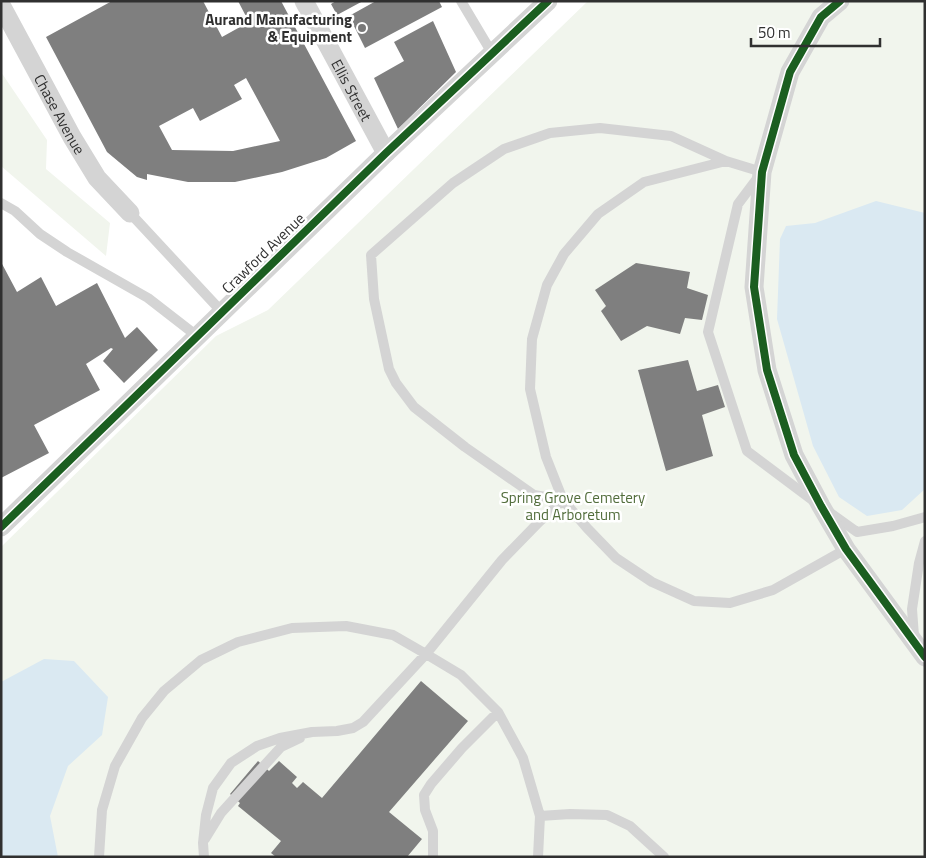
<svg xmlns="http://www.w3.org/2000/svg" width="926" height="858" viewBox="0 0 926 858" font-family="'Titillium Web',sans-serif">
	<rect width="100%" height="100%" fill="#fff"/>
	<path fill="#f1f5ed" d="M588 1H925V857H1V547L216 336 268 310Z
		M1 72 47 140 46 169 110 223 106 256 1 166Z"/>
	<path fill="#dae9f2" d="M876 201 925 213V489L902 510 867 516 839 497 813 446 777 319 780 239 786 226 815 223Z
		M44 659 74 661 108 697 102 735 68 766 50 816 58 857H1V682Z"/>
	<path fill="#7f7f7f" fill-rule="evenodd" d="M112 1H203L222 37 249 22 238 1H281L356 141 326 158 282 172 235 182H188L147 174V180L137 177 107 152 46 37ZM246 78 280 141 233 151 172 150 159 126 193 108 200 121 242 99 234 85Z
		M336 1H363L337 15 331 4Z
		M376 1H439L442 7 365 48 349 16Z
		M433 21 456 72 398 129 374 78 404 61 394 42Z
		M1 262 17 292 41 277 56 306 97 283 125 338 137 327 158 350 124 383 103 361 113 349 111 348 86 364 100 390 34 425 49 453 1 478Z
		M636 263 690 272 687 288 708 295 702 320 685 318 680 334 647 326 621 341 601 311 606 306 595 290Z
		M688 360 697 391 718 385 725 407 702 415 713 456 666 471 638 370Z
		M421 681 468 721 389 812 422 839 407 857H276L271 853 281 841 238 806 240 803 230 794 258 761 269 771 279 761 297 777 292 783 297 788 303 782 322 798Z"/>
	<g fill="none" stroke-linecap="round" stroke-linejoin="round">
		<path stroke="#d4d4d4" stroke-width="10" d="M461 1 492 53
			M726 161 644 182 598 214 564 254 547 285 532 339 530 389 546 457 563 500 587 528 616 558 652 582 694 601 730 603 773 590 846 549
			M1 203 15 211 40 234 67 252 148 298 197 336
			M130 213 222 312
			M563 500 534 495 465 447 414 407 396 383 389 369 374 299 371 255 453 183 504 149 550 133 600 128 671 136 726 161 762 172 738 204 708 332 747 451 815 502
			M829 512 857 532 893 526 925 517
			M914 636 912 609 919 563 925 541
			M540 816 570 814 607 815 630 826 664 857
			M205 839 221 813 281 747 300 738
			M99 857 102 810 115 766 142 718 164 691 201 660 238 642 292 628 346 626 393 635 426 654 461 675 498 712 523 758 540 816 538 857
			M204 857 203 843 206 815 213 788 231 763 257 746 280 738 312 732 337 731 353 728 363 722 426 654 502 560 539 522 563 500
			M433 857V831L425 810 424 795 431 784 462 748 498 712"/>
		<g stroke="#d4d4d4" stroke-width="19">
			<path id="s1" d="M304 1 386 153"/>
			<path d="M840 1 821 17 790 72 762 172 754 287 767 370 794 455 821 506 846 549 925 657"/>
			<path id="s2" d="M1 5 72 137 97 178 130 213"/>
			<path d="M1 527 386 153 548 1"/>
		</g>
		<g stroke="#fff" stroke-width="11">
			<path id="cycleway" d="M840 1 821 17 790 72 762 172 754 287 767 370 794 455 821 506 846 549 925 657
				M1 527 386 153 548 1"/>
		</g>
		<use href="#cycleway" stroke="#1b5e20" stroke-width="8"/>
	</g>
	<circle fill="#787878" stroke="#fff" stroke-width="2" cx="362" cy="28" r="5"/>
	<g text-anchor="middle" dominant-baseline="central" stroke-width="5" stroke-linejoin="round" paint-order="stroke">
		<g font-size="15" font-weight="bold" fill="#303030" stroke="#fff" text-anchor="end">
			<text x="352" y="19">Aurand Manufacturing<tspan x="352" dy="17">&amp; Equipment</tspan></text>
		</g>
		<g font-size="15" fill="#303030" stroke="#fff">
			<text stroke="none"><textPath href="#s1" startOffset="101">Ellis Street</textPath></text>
			<text stroke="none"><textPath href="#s2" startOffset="124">Chase Avenue</textPath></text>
			<text transform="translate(263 253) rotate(-44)">Crawford Avenue</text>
		</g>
		<g font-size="15" fill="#526d3c" stroke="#fff">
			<text x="573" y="497">Spring Grove Cemetery<tspan x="573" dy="17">and Arboretum</tspan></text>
		</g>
	</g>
	<rect width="926" height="858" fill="none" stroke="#303030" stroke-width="5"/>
	<path d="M751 38v8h129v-8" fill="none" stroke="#303030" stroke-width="2.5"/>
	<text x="758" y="38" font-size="15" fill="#303030" stroke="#ffffff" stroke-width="4" paint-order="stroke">50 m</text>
</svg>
